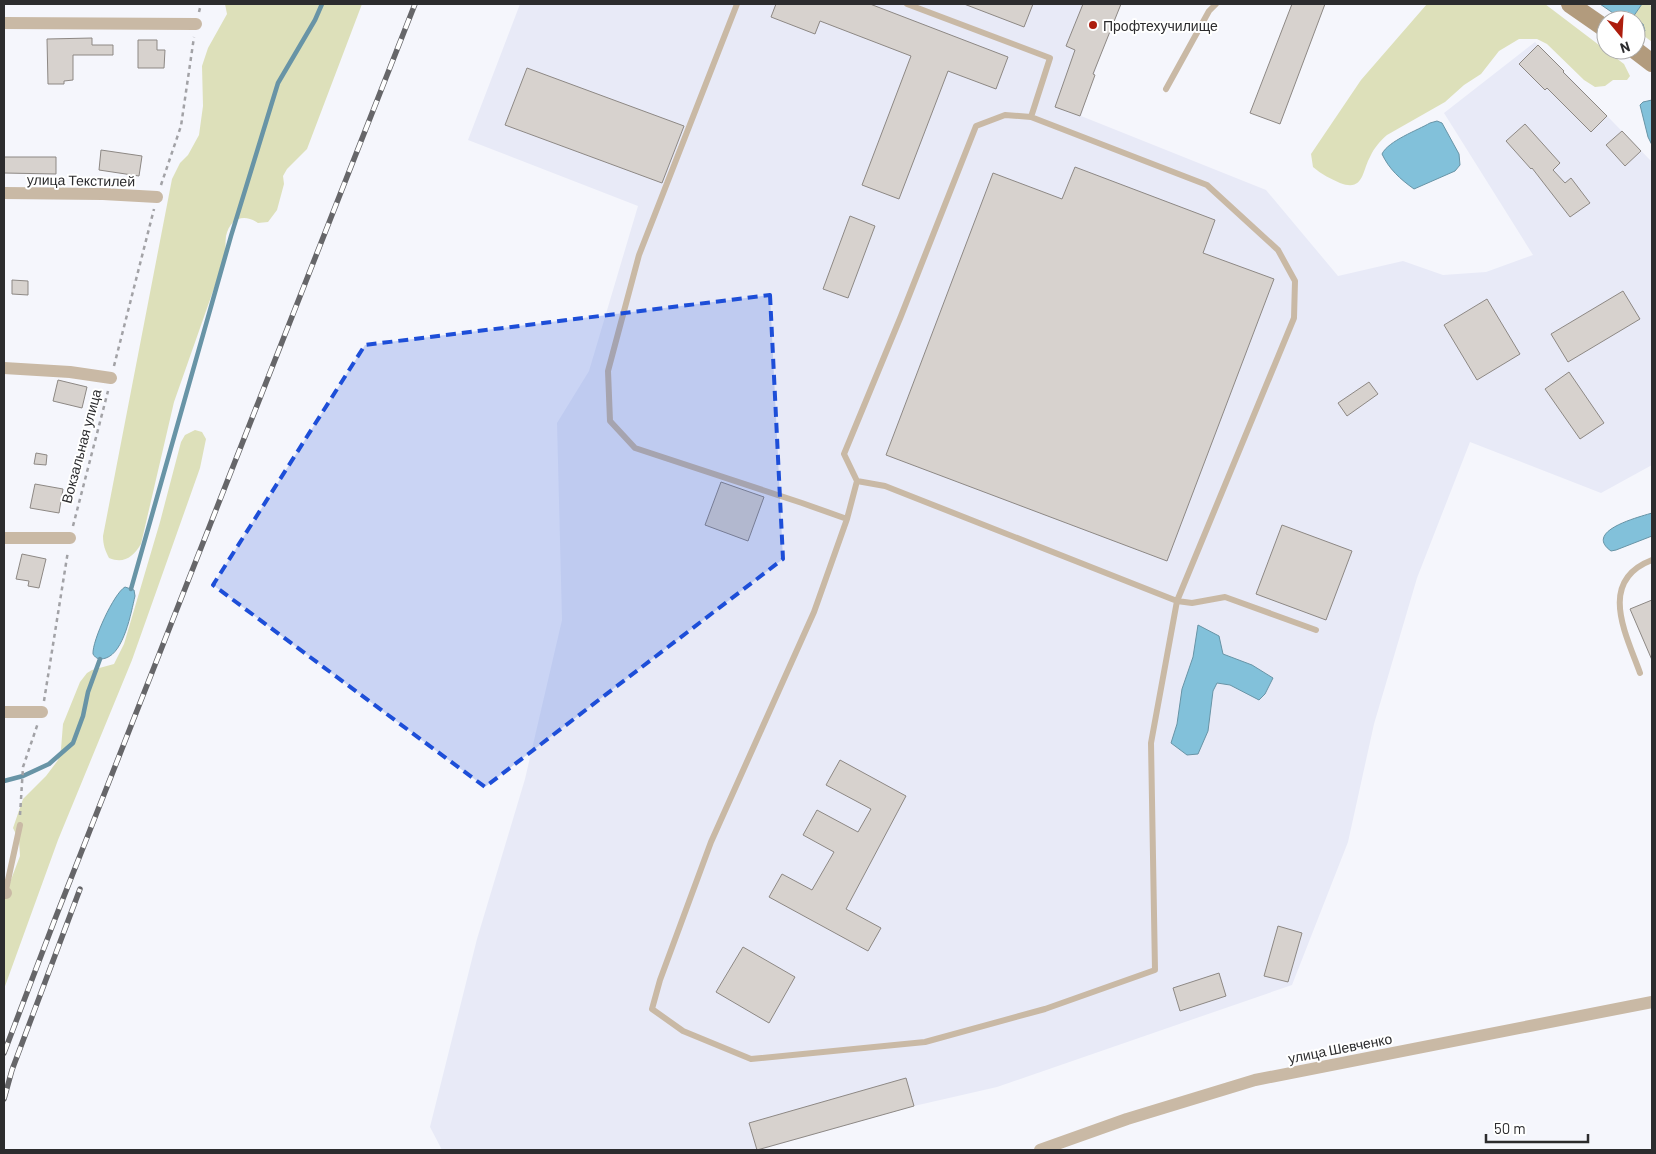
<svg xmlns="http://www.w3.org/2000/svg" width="1656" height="1154" viewBox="0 0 1656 1154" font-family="Barlow,sans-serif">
	<rect width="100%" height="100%" fill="#f5f6fc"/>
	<path fill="#e8eaf7" d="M520 4H1121L1099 59 1081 116 1266 190 1338 276 1403 261 1443 275 1486 272 1533 255 1444 113 1535 42 1652 162V465L1601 493 1470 442 1417 578 1374 724 1348 842 1292 985 997 1087 914 1106 759 1150H442L430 1127 477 939 525 779 562 620 557 423 589 371 638 206 468 140Z"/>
	<path fill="#dde0ba" d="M225 4H362L307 149 287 169 283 176 284 184 277 210 268 222 258 223C244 213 230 218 226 236 225 243 226 250 225 257L174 402 141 544C133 557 124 564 109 558 105 550 103 545 103 536L172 179 180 163 188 155 199 135 203 106 202 66 208 48 227 14Z
		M1427 4H1545L1624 64 1630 76 1627 80H1613L1605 86 1595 87 1584 80 1547 44 1537 39H1519L1499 51 1481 74 1464 85 1445 102 1387 135C1380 141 1374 148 1370 157 1362 171 1364 192 1340 183 1331 179 1321 174 1313 167L1311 154 1361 80Z
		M1642 4H1649L1652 7V42L1639 32 1645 31 1643 24 1633 17Z
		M195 430 202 432 206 439 200 468 132 660 58 840 4 989V898L20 856 19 840 13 828 23 799 46 776 58 760 61 749 63 724 80 682 87 673 92 670 114 664 124 644 160 522 181 442 185 435Z"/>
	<path fill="#82c1da" stroke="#6894a6" d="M1600 4H1642L1633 17 1643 24 1645 31 1639 32 1636 29V20H1623Z
		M1652 100V145L1648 137 1640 105 1643 102Z
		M1437 121 1442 123 1459 154 1460 165 1455 171 1414 189C1400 179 1389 169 1382 154 1388 141 1418 130 1430 123Z
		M1652 513V536L1616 550 1611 551C1583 531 1639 517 1652 513Z
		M125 587 134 590 135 596C131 613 124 652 106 658 100 660 96 659 93 654 92 641 114 593 125 587Z
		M1198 625 1219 636 1223 654 1252 665 1273 678 1265 694 1259 700 1230 685 1217 683 1213 691 1208 731 1198 754 1187 755 1171 743 1177 724 1182 689 1193 657Z"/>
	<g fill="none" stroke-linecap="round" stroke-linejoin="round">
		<path stroke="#6894a6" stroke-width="4.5" d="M131 589 231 236 278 83 315 20 322 4
			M4 781 23 776 49 764 73 743 83 716 88 692 100 659"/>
	</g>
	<path fill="#d7d2ce" stroke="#8d8884" d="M776 4H870L1008 57 996 89 948 71 899 199 862 185 911 56 820 21 815 34 771 17Z
		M964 4H1033L1024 27Z
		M1083 4H1121L1093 74 1095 75 1080 116 1055 107 1075 50 1066 46Z
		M1292 4H1325L1280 124 1250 113Z
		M92 38V45H113V55H73V80L64 81V84H48L47 39Z
		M138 40H157V50H165L164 68H138Z
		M1538 45 1564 71 1563 72 1607 116 1591 132 1547 88 1545 90 1519 64Z
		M527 68 684 126 662 183 505 125Z
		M1525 124 1560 163 1553 170 1565 183 1571 178 1590 203 1570 217 1532 168 1531 169 1506 141Z
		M1622 131 1641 151 1625 166 1606 145Z
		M101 150 142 156 139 176 99 170Z
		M4 157H56V174L4 173Z
		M1075 167 1215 220 1203 253 1274 279 1167 561 886 455 993 173 1062 199Z
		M850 216 875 226 848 298 823 289Z
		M12 280 28 281V295L12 294Z
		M1623 291 1640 319 1568 362 1551 334Z
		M1487 299 1520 354 1477 380 1444 325Z
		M1569 372 1604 423 1580 439 1545 389Z
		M58 380 87 387 82 408 53 401Z
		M1369 382 1378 394 1347 416 1338 403Z
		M36 453 47 455 46 465 34 464Z
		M721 482 764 497 748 541 705 525Z
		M35 484 63 489 59 513 30 508Z
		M1282 525 1352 551 1326 620 1256 594Z
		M22 554 46 559 39 588 28 586 29 581 16 579Z
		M1652 600V660L1630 609Z
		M840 760 906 796 846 909 881 928 868 951 769 897 782 874 812 890 834 852 803 835 817 810 858 832 871 809 826 785Z
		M1278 926 1302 933 1288 982 1264 976Z
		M743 947 795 977 769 1023 716 992Z
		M1219 973 1226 996 1180 1011 1173 988Z
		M906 1078 914 1106 757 1150 749 1123Z"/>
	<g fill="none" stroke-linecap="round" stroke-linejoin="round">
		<path stroke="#a2a2a6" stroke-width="2.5" stroke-dasharray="4 4" stroke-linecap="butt" d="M199 12 201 4
			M161 185 181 126 194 37
			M114 366 154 209
			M73 526 108 391
			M44 701 68 551
			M20 815 23 767 38 723"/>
		<path stroke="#c9b9a5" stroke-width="6" d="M737 4 639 255 608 371 610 421 635 448 802 503 847 519
			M907 4 1050 58 1031 117 1207 185 1278 250 1295 281 1294 318 1177 601 1151 743 1155 970 1045 1009 925 1042 751 1059 683 1031 652 1009 660 980 711 842 814 612 847 519 857 481 844 454 901 316 976 126 1005 115 1031 117
			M1166 89 1209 11 1216 4
			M857 481 885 486 1177 601 1192 603 1225 597 1316 630
			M1640 673C1626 634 1597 581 1652 560
			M5 894 20 825"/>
		<path stroke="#c9b9a5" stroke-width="12" d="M4 23 196 24
			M4 193 103 194 157 197
			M4 368 70 372 111 378
			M4 538H70
			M4 712H42
			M4 893H6
			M1040 1150 1127 1119 1255 1080 1652 1002"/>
		<path stroke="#b29b7d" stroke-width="18" d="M1570 4 1606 29
			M1635 50 1652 63"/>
		<g stroke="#666669" stroke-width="5.5">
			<path id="rail" d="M4 1053 55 919 415 4
				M4 1099 12 1070 80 889"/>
		</g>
		<use href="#rail" stroke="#fff" stroke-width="4" stroke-dasharray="11" stroke-linecap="butt"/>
	</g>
	<path fill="#1d4ed8" fill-opacity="0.2" stroke="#1d4ed8" stroke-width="4" stroke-dasharray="10 6" stroke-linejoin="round" d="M770 295 783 559 485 787 213 585 365 345Z"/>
	<circle fill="#ad1d0d" stroke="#fff" stroke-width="2" cx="1093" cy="25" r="5"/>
	<g text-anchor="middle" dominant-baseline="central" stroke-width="4" stroke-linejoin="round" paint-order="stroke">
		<g font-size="14" fill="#2c2c2e" stroke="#fff" text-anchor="start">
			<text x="1103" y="25">Профтехучилище</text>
		</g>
		<g font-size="14" fill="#2c2c2e" stroke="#fff">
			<text transform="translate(81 180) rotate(1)">улица Текстилей</text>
			<text transform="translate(81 446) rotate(-75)">Вокзальная улица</text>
			<text transform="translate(1340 1048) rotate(-11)">улица Шевченко</text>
		</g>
	</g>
	<rect width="1656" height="1154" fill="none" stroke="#2c2c2e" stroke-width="10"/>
	<g transform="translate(1621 35) rotate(162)"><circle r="24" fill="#ffffff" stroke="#ababab"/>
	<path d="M0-4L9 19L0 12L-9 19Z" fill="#ad1d0d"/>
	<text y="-8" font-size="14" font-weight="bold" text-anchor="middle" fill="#2c2c2e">N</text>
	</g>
	<path d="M1486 1134v8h102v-8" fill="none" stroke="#2c2c2e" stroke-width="2.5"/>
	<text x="1494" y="1134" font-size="15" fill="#2c2c2e" stroke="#ffffff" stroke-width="4" paint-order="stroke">50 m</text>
</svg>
